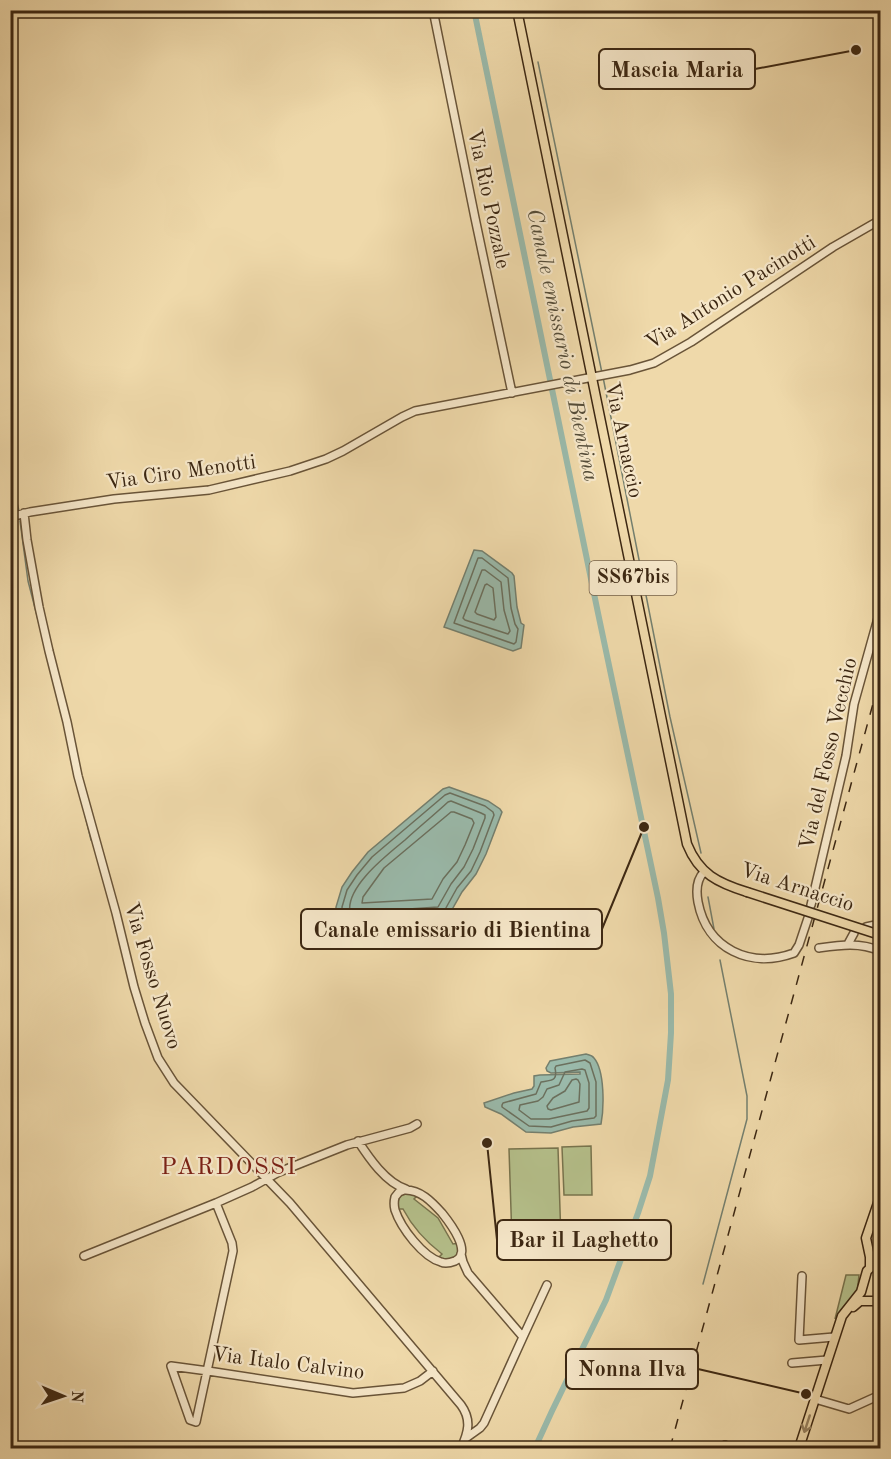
<svg xmlns="http://www.w3.org/2000/svg" width="891" height="1459" viewBox="0 0 891 1459" font-family="'Old Standard TT',serif">
	<rect width="100%" height="100%" fill="#efd9aa"/>
	<filter id="stains"><feTurbulence type="fractalNoise" baseFrequency=".00333" numOctaves="4"/><feColorMatrix values="0 0 0 0 .2 0 0 0 0 .09 0 0 0 0 .02 0 0 0 .5 -.17"/></filter>
	<radialGradient id="worn" r=".72"><stop offset=".6" stop-color="#630" stop-opacity="0"/><stop offset="1" stop-color="#630" stop-opacity=".3"/></radialGradient>
	<path fill="#b5c08b" stroke="#78744e" stroke-width="1.5" d="M591 1146 592 1195H564L562 1147Z
		M558 1148 561 1240 512 1241 509 1149Z
		M410 1192 418 1195 414 1199 438 1218 453 1244 459 1243C460 1258 452 1264 438 1258L442 1254C425 1241 413 1228 403 1209H398C397 1199 399 1194 410 1192Z
		M846 1275H859L857 1293 843 1308 835 1319Z"/>
	<path fill="#9abaab" stroke="#747f6e" stroke-width="1.5" d="M474 550 482 551 512 573 514 576 517 607 521 623 524 625 521 648 513 651 444 627Z
		M449 787 488 801 500 809 502 812 486 854 476 874 462 892 445 922 347 928 336 921V907L342 887 352 872 368 852 443 789Z
		M586 1054C590 1055 592 1055 594 1058 605 1071 604 1108 601 1124L573 1127 551 1133 526 1132 501 1114 485 1107 484 1103 514 1093 532 1089 534 1086V1076L540 1075 580 1074V1072L551 1073 547 1071 546 1068 550 1061Z"/>
	<g fill="none" stroke-linecap="round" stroke-linejoin="round">
		<path stroke="#6b705e" stroke-width="1.5" d="M478 558H482L508 578 511 608 515 624 518 629 516 642 514 644 454 623Z
			M482 570H485L501 582 504 610 510 631 508 634 465 620 463 618Z
			M487 584 493 588 496 617 494 620 477 614 475 612 485 585Z
			M450 793 485 806 493 812 494 815 480 852 471 871 457 888 442 915 349 922 343 918 342 907 347 890 357 875 372 857 445 795Z
			M451 801 481 813 485 815V818L473 849 464 867 451 884 438 907 350 913C345 887 387 855 405 840 419 827 434 815 448 802Z
			M451 812H454L472 819 474 823 465 845 457 862 443 879 432 899 362 903 363 897 384 868Z
			M585 1060 590 1063 596 1082V1116L594 1118 572 1121 551 1127 529 1126 502 1107V1105L503 1103 536 1094 541 1082C551 1080 558 1082 555 1068L556 1066Z
			M582 1069 585 1070 589 1083V1108L587 1111 549 1119H531L519 1110 520 1105 538 1101 543 1097 547 1089 559 1085 565 1072Z
			M576 1079 578 1080 580 1084 579 1102 551 1110 548 1109 547 1106 553 1098 565 1091 572 1080Z"/>
		<path stroke="#747f6e" stroke-width="1.5" d="M538 62 602 373
			M603 377 670 717 701 853
			M10 473 19 511
			M20 521 28 581 42 635
			M60 710 66 731
			M85 815 91 840
			M708 897 714 929
			M703 1284 747 1119V1096L720 960"/>
		<path stroke="#9abaab" stroke-width="6" d="M474 10 598 613 658 898 664 933 671 994V1033L668 1080 650 1176 638 1213 606 1300 552 1411 535 1448"/>
		<g stroke="#695438" stroke-width="10">
			<path id="minor" d="M433 10 475 218 512 393
				M24 513 27 540 39 607 49 651 67 722 78 776 116 913 134 987 145 1023 158 1058 174 1083 290 1203 461 1405C472 1420 468 1433 461 1448
				M10 517 30 512 114 499 209 490 290 471 326 459 343 451 402 417 415 411 630 370 654 363 691 342 833 247 880 220
				M704 872C696 880 696 891 698 902 707 949 750 969 794 953L799 945 809 915
				M811 905 846 756 854 704 880 611
				M866 927 880 924
				M848 944 854 933
				M819 948C840 945 860 942 880 951
				M358 1141C369 1158 386 1183 406 1189
				M404 1190C420 1189 432 1202 442 1213 450 1223 473 1253 455 1261 450 1263 445 1264 441 1262 423 1257 401 1228 395 1210 394 1206 394 1201 395 1197L399 1192Z
				M216 1203 232 1243 233 1251 196 1422 190 1420 171 1366 208 1371 353 1393 404 1388 420 1381 433 1371
				M461 1254 463 1262 468 1273 523 1337 484 1423 480 1428 466 1438
				M84 1256 216 1203 252 1187 279 1172 347 1145 410 1128 417 1124
				M802 1276 799 1340 834 1337
				M523 1337 547 1285
				M792 1363 827 1360
				M875 1398 880 1405
				M815 1399 849 1409 880 1395
				M725 1445V1448"/>
		</g>
		<g stroke="#3c2712" stroke-width="11">
			<path id="major" d="M517 10 687 844C699 874 718 883 747 892
				M870 1267V1257L866 1238 880 1197
				M853 1307 860 1301H874
				M799 1448 842 1316 861 1292 867 1271 874 1264 880 1261"/>
		</g>
		<use href="#minor" stroke="#f5e6c8" stroke-width="7"/>
		<use href="#major" stroke="#efd9aa" stroke-width="8"/>
		<path stroke="#3c2712" stroke-width="1.5" stroke-dasharray="10 10" stroke-linecap="butt" d="M670 1448 880 678"/>
		<g stroke="#3c2712" stroke-width="11" stroke-linecap="butt">
			<path id="major-bridge" d="M747 892 880 935"/>
		</g>
		<use href="#major-bridge" stroke="#efd9aa" stroke-width="8"/>
	</g>
	<defs><path id="oneway-shaft" d="M-6 0H5M1.5-3L5.5 0L1.5 3" fill="none" stroke-width="1.6" stroke-linecap="round" stroke-linejoin="round" transform="scale(1.5)"/></defs>
	<use stroke="#96805e" href="#oneway-shaft" transform="translate(807 1424) rotate(108)"/>
	<g text-anchor="middle" dominant-baseline="central" stroke-width="4.5" stroke-linejoin="round" paint-order="stroke">
		<rect fill="#f5e6c8" stroke="#746049" stroke-width="1.5" x="589.5" y="561" width="87" height="34" rx="4.5"/>
		<g font-size="20" font-weight="bold" fill="#3c2712">
			<text x="633" y="578">SS67bis</text>
		</g>
		<g font-size="21" fill="#3c2712" stroke="#f5e6c8">
			<text transform="translate(488 199) rotate(78)">Via Rio Pozzale</text>
			<text transform="translate(731 293) rotate(-32)">Via Antonio Pacinotti</text>
			<text transform="translate(623 440) rotate(78)">Via Arnaccio</text>
			<text transform="translate(181 473) rotate(-8)">Via Ciro Menotti</text>
			<text transform="translate(829 754) rotate(-77)">Via del Fosso Vecchio</text>
			<text transform="translate(797 888) rotate(18)">Via Arnaccio</text>
			<text transform="translate(152 976) rotate(73)">Via Fosso Nuovo</text>
			<text transform="translate(288 1364) rotate(7)">Via Italo Calvino</text>
		</g>
		<g font-size="22" font-style="italic" fill="#544c38" stroke="#f5e6c8">
			<text transform="translate(562 345) rotate(78)">Canale emissario di Bientina</text>
		</g>
		<g font-size="24" letter-spacing="1.5" fill="#7a1f14" stroke="#f5e6c8">
			<text x="229" y="1168">PARDOSSI</text>
		</g>
	</g>
	<path fill="none" stroke="#3c2712" stroke-width="2" d="M856 50L755 69M644 827L602 929M487 1143L497 1240M806 1394L698 1369"/>
	<g fill="#3c2712" stroke="#f5e6c8" stroke-width="2">
		<circle cx="856" cy="50" r="6"/>
		<circle cx="644" cy="827" r="6"/>
		<circle cx="487" cy="1143" r="6"/>
		<circle cx="806" cy="1394" r="6"/>
	</g>
	<g fill="#f5e6c8" stroke="#3c2712" stroke-width="2">
		<rect x="599" y="49" width="156" height="40" rx="6"/>
		<rect x="301" y="909" width="301" height="40" rx="6"/>
		<rect x="497" y="1220" width="174" height="40" rx="6"/>
		<rect x="566" y="1349" width="132" height="40" rx="6"/>
	</g>
	<g font-size="22" text-anchor="middle" font-weight="bold" fill="#3c2712">
		<text x="677" y="77">Mascia Maria</text>
		<text x="452" y="937">Canale emissario di Bientina</text>
		<text x="584" y="1247">Bar il Laghetto</text>
		<text x="632" y="1376">Nonna Ilva</text>
	</g>
	<rect width="891" height="1459" fill="none" stroke="#efd9aa" stroke-width="36"/>
	<rect x="12" y="12" width="867" height="1435" fill="none" stroke="#3c2712" stroke-width="3"/>
	<rect x="18" y="18" width="855" height="1423" fill="none" stroke="#3c2712" stroke-width="1.5"/>
	<g transform="translate(63 1396) rotate(92)" stroke="#f5e6c8" stroke-width="4.5" paint-order="stroke">
	<path d="M0-4.5L10 22L0 15L-10 22Z" fill="#3c2712"/>
	<text y="-9" font-size="16" font-weight="bold" text-anchor="middle" fill="#3c2712">N</text>
	</g>
	<rect width="100%" height="100%" filter="url(#stains)"/>
	<rect width="100%" height="100%" fill="url(#worn)"/>
</svg>
